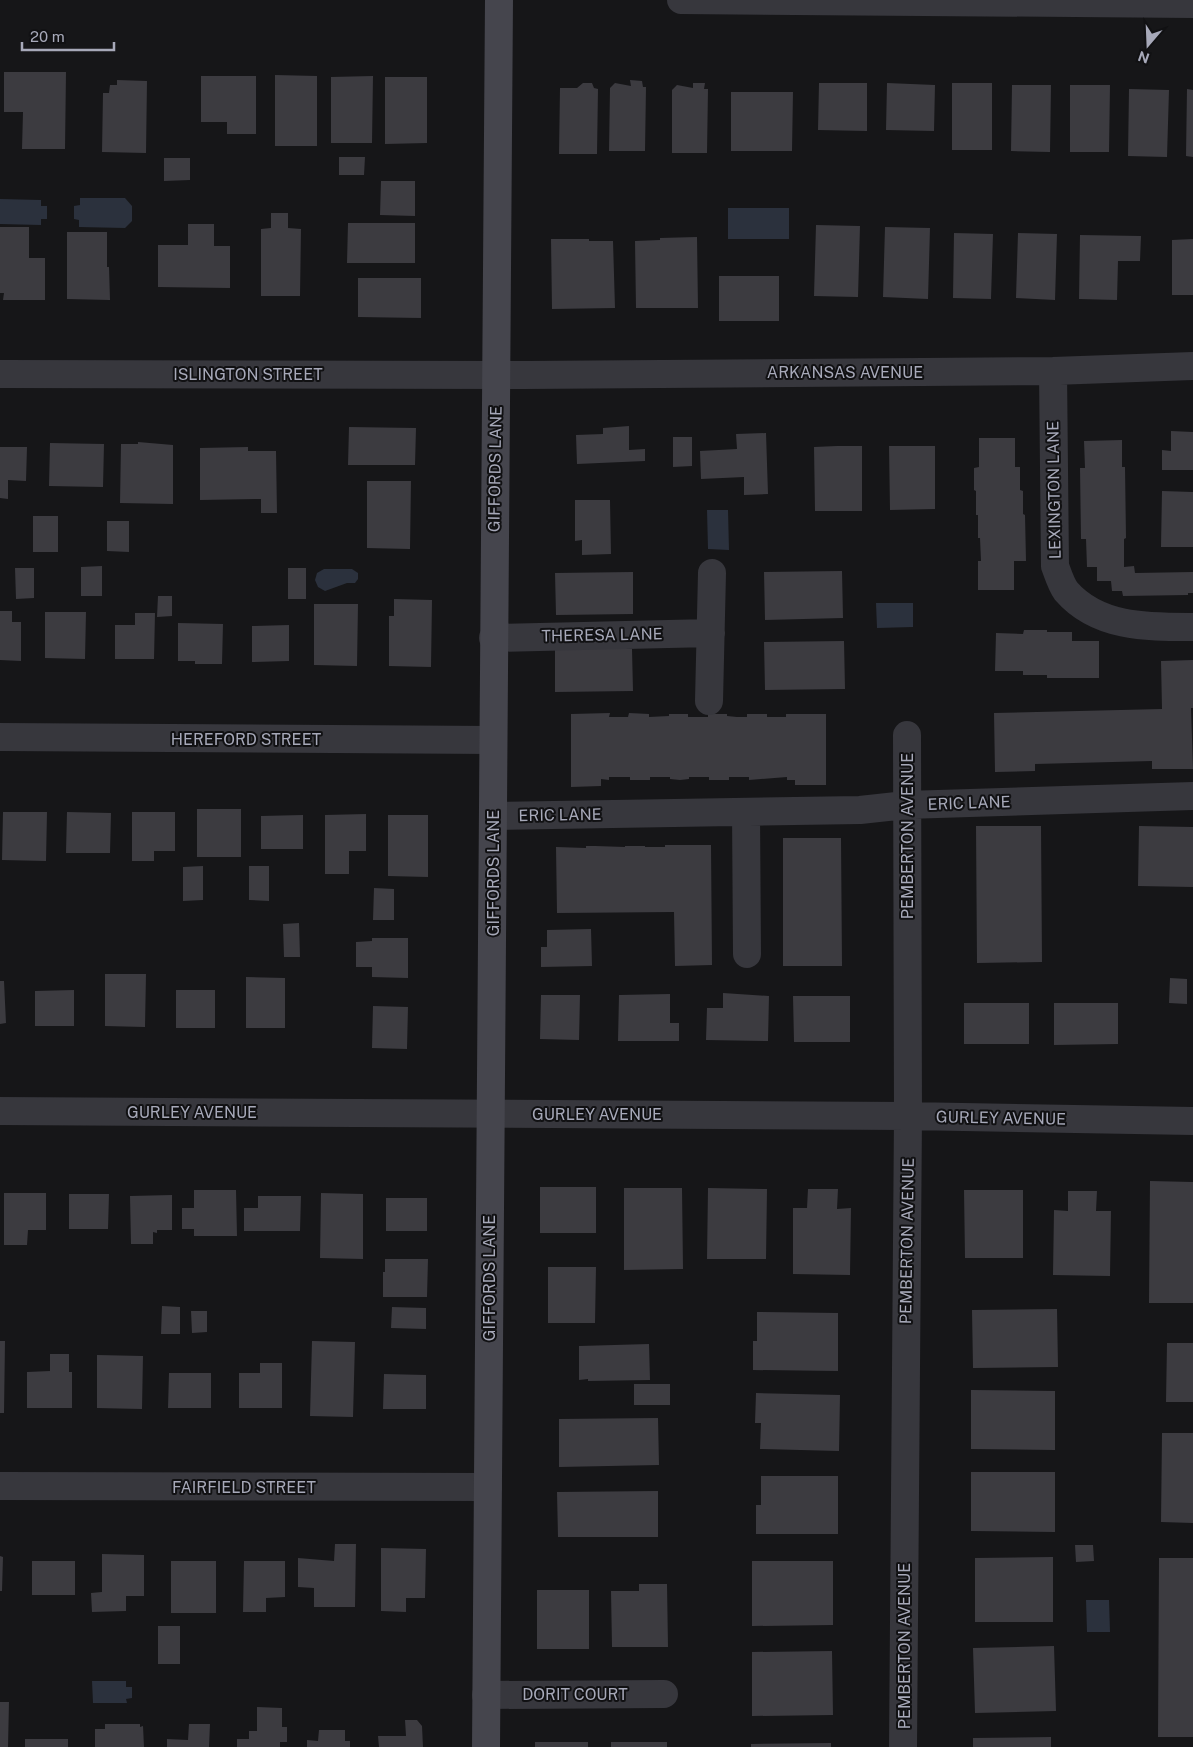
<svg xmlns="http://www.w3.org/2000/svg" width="1193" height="1747" viewBox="0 0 1193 1747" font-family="'Public Sans',sans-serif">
	<rect width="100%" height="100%" fill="#161618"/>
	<path fill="#2b313d" d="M80 198H125L132 206V221L125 228 79 227V220L74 219V206L80 205Z
		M0 199 41 200V206H47V219H41V225L0 224Z
		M728 208H789V239H728Z
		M707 510H728L729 550 708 549Z
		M324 569H352L358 573V579L355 583H347L325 591 318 587 315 580 317 573Z
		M876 603H913V627L877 628Z
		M1086 1600H1109L1110 1632H1087Z
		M92 1681H126V1687H132V1698L126 1699 127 1703H93Z"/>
	<path fill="#3c3b40" d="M4 72H66L65 149H22L23 112H4Z
		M275 75 317 76V146H275Z
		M201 76H256V134H227V122H201Z
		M373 76 372 143H331V77Z
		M385 77H427V143L385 144Z
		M117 80 147 81 146 153 102 152 103 93H109L110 85H117Z
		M630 80 642 81 643 87H646L645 151H609L610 88 615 83 631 86Z
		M583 83H592L594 88 598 89 597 154H559L560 88H577Z
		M693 83H705L704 89H708L707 153H672V90L677 85 693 88Z
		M819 83H867V131L818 130Z
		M887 83 935 85 934 131 886 130Z
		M952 83H992V150H952Z
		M1012 85H1051L1050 152 1011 151Z
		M1070 85H1110L1109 152H1070Z
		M1129 89 1169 90 1167 157 1128 156Z
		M1187 89 1193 90V157L1186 156Z
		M731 92H793L792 151H731Z
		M339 157H365L364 175H339Z
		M164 158H190V180L164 181Z
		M381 181H415V216L380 215Z
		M271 213H288V228L301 229 300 296H261V229L271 228Z
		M348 223H415V263H347Z
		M188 224H214V246H230V288L158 287V245H188Z
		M816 225 860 226 858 297 814 296Z
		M0 227H29V258H45V300H3L4 293H0Z
		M885 227 930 228 928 299 883 297Z
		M67 232H107V267H109L110 300 67 299Z
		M954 233 993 234 991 299 953 298Z
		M1018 233 1057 234 1055 300 1016 298Z
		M1080 235 1141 236 1140 261H1118L1117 300 1079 299Z
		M697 237 698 308H636L635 241 660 240V238Z
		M551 239H589V241H613L615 308 552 309Z
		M1193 239V295H1172V240Z
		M719 276H779V321H719Z
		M358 278H421V318L358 317Z
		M629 426V450L645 449V461L577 464 576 435 603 434V428Z
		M349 427 416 428 415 465H348Z
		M1171 431 1193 432V470H1162V450L1171 451Z
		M766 433 768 494 744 495V477L701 479 700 451 737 449 736 434Z
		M673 437H692V466L673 467Z
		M979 438H1015V467H1020V490L1023 491V514L1025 515 1026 561H1014V590H978V561H981L980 538H978V515H976V491L974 490V468L979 467Z
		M1122 440V467H1125L1126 538 1124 539V567L1134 566 1135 573 1193 572V593H1188V595L1123 596 1122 591H1112L1111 581H1097V567H1087L1086 539H1081L1080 468H1085L1084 441Z
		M138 442 173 445V504L120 503 121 444H138Z
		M50 443 104 444 103 487 49 486Z
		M837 446H862V511H815L814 447Z
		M889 446H935V509L890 510Z
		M0 447H27L26 481 8 480V499L0 498Z
		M248 447V451H276L277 513H261V499L200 500V448Z
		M367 481H411L410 549 367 548Z
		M1162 491 1193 492V547H1161Z
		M575 500H610L611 554 582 555V540L575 541Z
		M33 516H58V552H33Z
		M107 521H129V552L107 551Z
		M102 566V596H81V567Z
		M15 568H34V598L16 599Z
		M288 568H306V599H288Z
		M842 571 843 618 765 620 764 572Z
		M633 572V614L556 615 555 573Z
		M158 596H172V616L157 617Z
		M394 599 432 600 431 667 389 666V616H394Z
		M314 604H358L357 666 314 665Z
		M0 611H12V622H21V661L0 660Z
		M45 612H86L85 659 45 658Z
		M135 613H155L154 659H115V625H135Z
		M178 623 223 624 222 664H195V661H178Z
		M289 625V661L252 662V626Z
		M1024 630H1047V632H1072V641H1099V678H1047V675H1023V671H995L996 633 1023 634Z
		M844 641 845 689 765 690 764 642Z
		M555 649H632L633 691 555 692Z
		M1193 660V708H1191L1193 769H1152V761L1035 764V771L995 772 994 713 1162 709 1161 661Z
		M610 713 609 717H628L629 713 649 714V717L669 716V714H688V717H708V714H727V716L737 717H747V714H767V717H786V714H826V785H795V780H787V777L749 780V777H729V780H709V777H689V779L680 780 670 779V777H650V780H630V777H609V780L601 779V786L571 787V714Z
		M197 809H241V857H197Z
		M3 812H47L46 861 2 860Z
		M67 812 111 813 110 853H66Z
		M132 812H175V851H154V861H132Z
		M366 814V851H349V874H325V815Z
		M303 815V849H261V816Z
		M388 815H428V877L388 876Z
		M976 826H1041L1042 962 977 963Z
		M1139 826 1193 827V887L1138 886Z
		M783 838H841L842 966H783Z
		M665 845H711L712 965 675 966 674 912 557 913 556 847 586 848V846H595L625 847V846H645V847H665Z
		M203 866V900L183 901V867Z
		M249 866H269V901L249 900Z
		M374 888 394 889V920H373Z
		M299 923 300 957H284L283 924Z
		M591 929 592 966 541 967V947H547V930Z
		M372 938H408V978L372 977V967H356V942L372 941Z
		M105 974H146L145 1027 105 1026Z
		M246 977 285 978V1028H246Z
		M1170 978 1187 979V1004L1169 1003Z
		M0 981H4L6 1023 0 1024Z
		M74 990V1026H35V991Z
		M176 990H215V1028H176Z
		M723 993 769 996 768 1041 706 1040 707 1008H723Z
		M670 994V1023H679V1041H618L619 995Z
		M541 995H580L579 1040 540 1039Z
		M793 996H850V1042H794Z
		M964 1003H1029V1044H964Z
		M1054 1003H1118V1044L1054 1045Z
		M373 1006 408 1007 407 1049 372 1048Z
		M1150 1181 1193 1182V1303H1149Z
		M540 1187H596V1233H540Z
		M624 1188H682L683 1269 624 1270Z
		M708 1188 767 1189 766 1259H707Z
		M808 1189H838L837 1209 851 1208 850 1275 793 1274V1208H807Z
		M194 1190H236L237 1236H194V1229H182V1208H194Z
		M964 1190H1023V1258H965Z
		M1068 1191H1097L1096 1211H1111L1110 1276 1053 1275 1054 1210 1068 1211Z
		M4 1193H46V1230H28L27 1245H4Z
		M321 1193 363 1194V1259L320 1258Z
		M69 1194H109L108 1229H69Z
		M172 1195V1230H157V1233L153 1232V1244H131L130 1196Z
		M258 1196H301L300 1231H244V1208H258Z
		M386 1198H427V1231H386Z
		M385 1259H428L427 1297H383V1272H385Z
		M548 1267H596L595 1323H548Z
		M162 1306 180 1307V1334H161Z
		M392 1307 426 1308V1329L391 1328Z
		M1057 1309 1058 1367 973 1368 972 1310Z
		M191 1311H207V1332L192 1333Z
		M757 1312 838 1313V1371L753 1370V1341H757Z
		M0 1341H5L4 1413H0Z
		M312 1341 355 1342 353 1417 310 1416Z
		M1167 1343H1193V1402H1166Z
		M649 1344 650 1380 588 1381V1379L579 1380V1346Z
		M50 1354H69V1372H72V1408H27V1372L50 1371Z
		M97 1355 143 1356 142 1409 97 1408Z
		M260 1363H282V1408H239V1373H260Z
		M169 1373H211V1408H168Z
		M384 1374 426 1375V1409H383Z
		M634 1384H670V1405H634Z
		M971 1390 1055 1391V1450L971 1449Z
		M756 1393 840 1395 839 1451 760 1449 761 1423H755Z
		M658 1418 659 1465 559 1467V1419Z
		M1162 1433H1193V1523L1161 1522Z
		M971 1472H1055V1532L971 1531Z
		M761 1476H838V1534H756V1505H761Z
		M658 1491V1537H558L557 1492Z
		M335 1544H356L355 1607H314V1588L298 1587V1558L334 1561Z
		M1075 1545H1093L1094 1561 1076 1562Z
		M381 1548 426 1549 425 1598H406V1612L381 1611Z
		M102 1554 144 1555V1596H126V1611L92 1612 91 1593 102 1592Z
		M0 1556 3 1557 2 1591H0Z
		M1053 1557V1622H975V1558Z
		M1159 1558H1193V1737H1158Z
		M32 1561H75V1595H32Z
		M171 1561H216V1613H171Z
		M244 1561H285V1597L266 1598V1612H243Z
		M752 1561H833V1625L752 1626Z
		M639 1584H667L668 1647H612L611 1591H639Z
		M537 1590H589V1649H537Z
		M158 1626H180V1664H158Z
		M1054 1646 1056 1711 975 1713 973 1648Z
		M832 1651 833 1715 752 1716V1652Z
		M0 1702H9L8 1747H0Z
		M257 1707 282 1708V1727H287V1742H280V1747H237V1739H249V1731H257Z
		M405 1720H417L422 1726 423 1747H379L378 1736H406Z
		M105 1724H140V1727L143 1726 144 1747H95V1729H105Z
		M189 1724H210L209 1747H167V1739L188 1740Z
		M319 1730H345V1741H350V1747H307V1740L318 1741Z
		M1051 1737V1747H973V1738Z
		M25 1739H68V1747H25Z
		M535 1742H588V1747H535Z
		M611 1742H667V1747H611Z
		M831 1743V1747H751V1744Z"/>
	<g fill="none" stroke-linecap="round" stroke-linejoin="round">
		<path stroke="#37373d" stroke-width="28" d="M681 0 1193 4
			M1053 371 1055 566C1058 574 1061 584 1066 591 1098 628 1148 627 1193 627
			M0 374 525 375 1053 371 1193 366
			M493 638 711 633
			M709 701 712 573
			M0 737 493 740
			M746 812 747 954
			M494 816 860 810 906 805 1193 796
			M0 1111 908 1116 1193 1121
			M0 1486 488 1487
			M486 1695 664 1694
			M903 1747 908 1116 907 735"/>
		<path stroke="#45454d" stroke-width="28" d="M486 1747 499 0"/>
	</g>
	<g text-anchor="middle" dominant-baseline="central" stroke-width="4" stroke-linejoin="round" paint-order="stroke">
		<g font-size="16" fill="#a7a9b9" stroke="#111113">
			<text x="845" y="372">ARKANSAS AVENUE</text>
			<text x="248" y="374">ISLINGTON STREET</text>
			<text transform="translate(495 469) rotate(-89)">GIFFORDS LANE</text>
			<text transform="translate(1054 490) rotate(-91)">LEXINGTON LANE</text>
			<text transform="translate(602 635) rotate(-1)">THERESA LANE</text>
			<text x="246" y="739">HEREFORD STREET</text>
			<text transform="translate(969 803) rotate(-2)">ERIC LANE</text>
			<text transform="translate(560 815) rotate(-1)">ERIC LANE</text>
			<text transform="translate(907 836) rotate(-90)">PEMBERTON AVENUE</text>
			<text transform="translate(493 873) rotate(-90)">GIFFORDS LANE</text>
			<text x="192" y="1112">GURLEY AVENUE</text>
			<text x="597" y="1114">GURLEY AVENUE</text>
			<text transform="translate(1001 1118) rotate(1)">GURLEY AVENUE</text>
			<text transform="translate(907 1241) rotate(-89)">PEMBERTON AVENUE</text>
			<text transform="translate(489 1278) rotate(-90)">GIFFORDS LANE</text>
			<text x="244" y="1487">FAIRFIELD STREET</text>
			<text transform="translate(904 1646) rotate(-90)">PEMBERTON AVENUE</text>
			<text x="575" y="1694">DORIT COURT</text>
		</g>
	</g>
	<g transform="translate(1148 45) rotate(199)" stroke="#111113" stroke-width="4" paint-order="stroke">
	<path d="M0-4L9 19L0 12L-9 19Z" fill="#a7a9b9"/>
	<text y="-8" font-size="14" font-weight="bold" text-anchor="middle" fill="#a7a9b9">N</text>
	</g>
	<path d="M22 42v8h92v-8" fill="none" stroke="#a7a9b9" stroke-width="2.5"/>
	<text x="30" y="42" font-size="15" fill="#a7a9b9" stroke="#111113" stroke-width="4" paint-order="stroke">20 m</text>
</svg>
